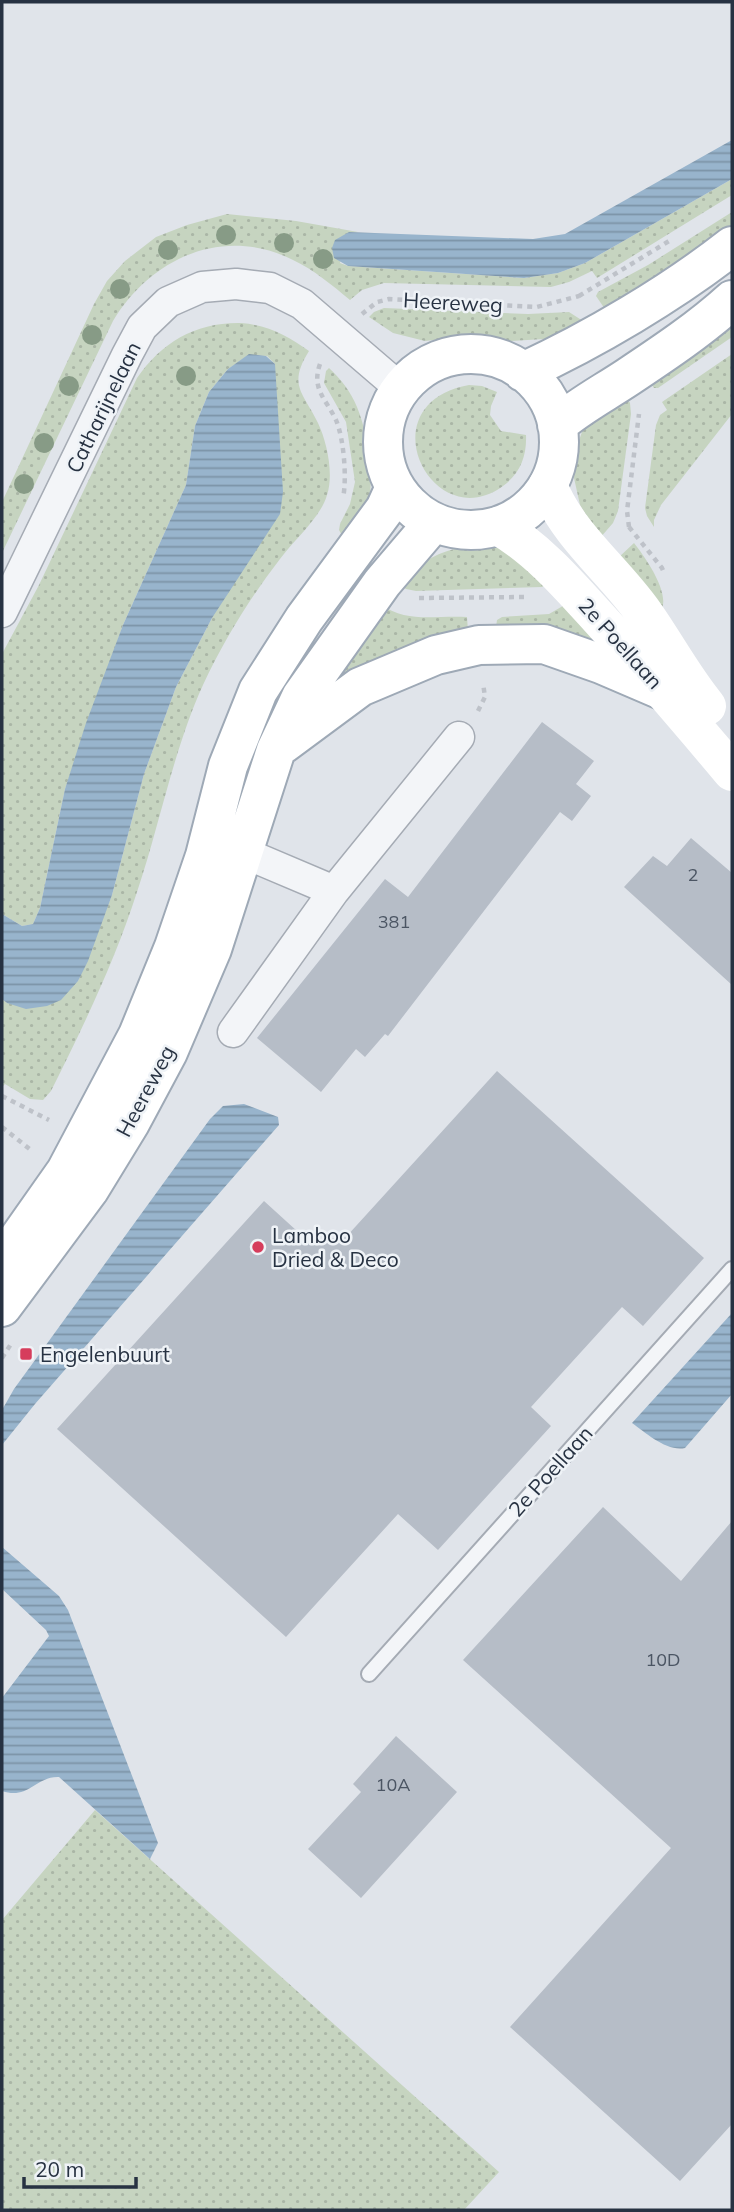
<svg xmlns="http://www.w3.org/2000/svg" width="734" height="2212" viewBox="0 0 734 2212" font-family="Mulish,sans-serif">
	<defs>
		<pattern id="grass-dots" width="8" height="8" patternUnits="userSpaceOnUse" patternTransform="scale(1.75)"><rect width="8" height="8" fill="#c6d4c0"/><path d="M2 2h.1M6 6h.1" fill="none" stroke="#aab6a6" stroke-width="1.8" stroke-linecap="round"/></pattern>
		<pattern id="water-rules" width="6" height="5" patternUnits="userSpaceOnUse" patternTransform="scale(1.75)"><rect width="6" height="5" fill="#98b4cc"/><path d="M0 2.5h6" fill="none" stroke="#7c93a7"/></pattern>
	</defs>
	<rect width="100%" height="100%" fill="#e0e4ea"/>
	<path fill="url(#grass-dots)" d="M732 179V195L597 278 592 271 569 282 551 287 384 283 362 290 350 300C332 285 314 270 293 260 223 225 151 258 113 321L2 553V502L94 304 107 281 125 261 156 237 187 225 227 214 296 221 358 232H349L340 263 348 266 524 278 558 273 585 263Z
		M732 212V228L607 312 596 296 598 292 648 265Z
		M384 308 528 314 569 312 583 321 555 336 544 339 511 341 462 337 425 341 393 333 369 317 374 312Z
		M732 315V337L658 388H654L646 376Z
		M241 323C268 325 288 336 309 351 287 386 304 393 318 423 327 442 334 474 327 495 321 517 294 540 280 559 250 598 224 640 203 685 173 751 160 824 137 892 115 961 83 1027 51 1091L43 1100 30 1099 5 1084 2 1087V999L7 1003 78 981 112 895 144 774 176 687 212 618 275 364 267 356 249 355 228 369 209 392 195 426 186 485 123 625 65 789 40 908 33 924 22 926 2 914V654L39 585 137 378C162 342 196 322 241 323Z
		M732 354V414L661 505 654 520V527L647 516 645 508 656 425 660 415 667 410 662 402Z
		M329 368C341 379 351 392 357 407 368 434 378 488 364 514 359 523 350 531 344 539L339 530 340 524 350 504 355 482 346 422 324 383 326 371Z
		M469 385 482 386 497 392 491 406 490 415 501 431 526 435C527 456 520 474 503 486 432 538 365 404 469 385Z
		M623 390 630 403 631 414 618 511 613 523 600 538 580 505 574 478 575 452 583 429Z
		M634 543C645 557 669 591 662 608L618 558Z
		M478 545 511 550 546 585 542 587 416 591 406 589 397 583C426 559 440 549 478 545Z
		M568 603 617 652 496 627 497 620 502 617 549 614Z
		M379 604C410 624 433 615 467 617L468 631 334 683Z
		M95 1810 499 2172 464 2210H2V1920Z"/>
	<path fill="url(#water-rules)" d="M732 140V179L585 263 558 273 524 278 348 266 334 258 332 248 335 240 349 232 533 239 565 234Z
		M249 354 266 356 275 364 283 492 280 514 212 618 176 687 144 774 112 895 88 961 78 981 61 1000 47 1006 26 1009 7 1003 2 999V914L22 926 33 924 40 908 65 789 86 723 123 625 186 485 195 426 209 392 228 369Z
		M244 1104 278 1117 279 1125 35 1404 2 1445V1410L14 1389 210 1119 223 1106Z
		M732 1313V1394L685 1448C667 1452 646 1433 632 1423Z
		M2 1547 59 1596 68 1610 158 1843 150 1859 59 1777C36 1776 29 1800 2 1791V1698L49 1636 46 1630 2 1589Z"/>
	<path fill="#b6bdc7" d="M542 722 594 761 576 784 591 796 572 821 560 812 388 1036 385 1034 365 1057 356 1049 321 1092 257 1038 385 879 408 897Z
		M691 838 732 873V985L624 887 653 856 667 866Z
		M497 1071 704 1258 643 1326 622 1307 531 1407 551 1426 438 1550 398 1514 286 1637 57 1429 264 1201 308 1241 346 1237Z
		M603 1507 681 1581 732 1521V2124L680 2181 510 2027 671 1848 463 1660Z
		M396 1736 457 1792 361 1898 308 1849 361 1792 353 1784Z"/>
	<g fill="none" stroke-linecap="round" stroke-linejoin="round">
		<g stroke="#a5abb4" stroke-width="18">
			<path id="lane" d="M369 1674 732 1269"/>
		</g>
		<g stroke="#a5abb4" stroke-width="33">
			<path id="street" d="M2 612 127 355 142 327 168 302 202 287 236 284 270 288 302 304 401 389
				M227 839 242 852 334 891
				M233 1032 334 891 459 737"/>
		</g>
		<g stroke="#9ea9b6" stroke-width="42">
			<path id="primary" d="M383 442a88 88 0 1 1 176 0a88 88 0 1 1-176 0Z
				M523 372C593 340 672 293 732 246
				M557 425C579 406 604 393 628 377 664 353 700 329 732 300
				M283 744 360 687 436 655 479 645 544 644 601 664 664 691
				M2 1262 66 1171 138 1035 174 947 205 856 228 766 258 691 304 619 385 509 395 487
				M2 1307 89 1190 130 1123 168 1052 212 949 276 750 301 697 382 583 434 522"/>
		</g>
		<path stroke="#bec2c9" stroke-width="4.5" stroke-dasharray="5 5" stroke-linecap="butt" d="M579 296 669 241
			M362 314 377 302 389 299 537 307 579 296 582 301
			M320 364C311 389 326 399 336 420 344 439 347 479 343 498
			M629 527 627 511 639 414
			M629 527 662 568 664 573
			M419 598 526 597
			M478 711 485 697 483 683
			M2 1096 49 1120
			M2 1127 32 1151
			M2 1358 11 1344"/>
		<use href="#lane" stroke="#f3f5f8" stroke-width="14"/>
		<use href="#street" stroke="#f3f5f8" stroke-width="30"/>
		<path stroke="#fff" stroke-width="38" d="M548 485C568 536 613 569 644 613 666 644 683 677 707 706
			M498 526C540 550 573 590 605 625 648 673 690 722 732 772"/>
		<use href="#primary" stroke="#fff" stroke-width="38"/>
	</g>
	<g fill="#879b86">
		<circle cx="226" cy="235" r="10"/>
		<circle cx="284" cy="243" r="10"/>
		<circle cx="168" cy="250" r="10"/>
		<circle cx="323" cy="259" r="10"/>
		<circle cx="120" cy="289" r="10"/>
		<circle cx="92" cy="335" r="10"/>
		<circle cx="186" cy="376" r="10"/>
		<circle cx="69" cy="386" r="10"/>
		<circle cx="44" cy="443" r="10"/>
		<circle cx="24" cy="484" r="10"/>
	</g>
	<g fill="#d63d5c" stroke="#eff3f7" stroke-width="2.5">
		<circle cx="258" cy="1247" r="7"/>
		<rect x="19" y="1347" width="14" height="14" rx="3.5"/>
	</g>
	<g text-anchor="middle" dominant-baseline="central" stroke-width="5" stroke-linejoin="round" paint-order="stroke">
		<g font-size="18" fill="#4b5563">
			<text x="693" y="874">2</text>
			<text x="394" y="921">381</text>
			<text x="663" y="1659">10D</text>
			<text x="393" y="1784">10A</text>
		</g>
		<g font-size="21" fill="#273242" stroke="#eff3f7">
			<text transform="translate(453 302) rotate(3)">Heereweg</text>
			<text transform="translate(103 407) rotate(-64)">Catharijnelaan</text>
			<text transform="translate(621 643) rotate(48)">2e Poellaan</text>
			<text transform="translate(145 1091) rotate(-62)">Heereweg</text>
			<text transform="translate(550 1471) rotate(-48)">2e Poellaan</text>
		</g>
		<g font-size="21" fill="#273242" stroke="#eff3f7" text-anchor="start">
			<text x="272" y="1235">Lamboo<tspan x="272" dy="24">Dried &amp; Deco</tspan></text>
			<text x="40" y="1354">Engelenbuurt</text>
		</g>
	</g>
	<rect width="734" height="2212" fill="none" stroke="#273242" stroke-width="7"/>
	<path d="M24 2177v10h112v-10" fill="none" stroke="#273242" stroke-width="3.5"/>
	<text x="35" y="2177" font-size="21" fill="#273242" stroke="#eff3f7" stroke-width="5" paint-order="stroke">20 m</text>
</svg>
